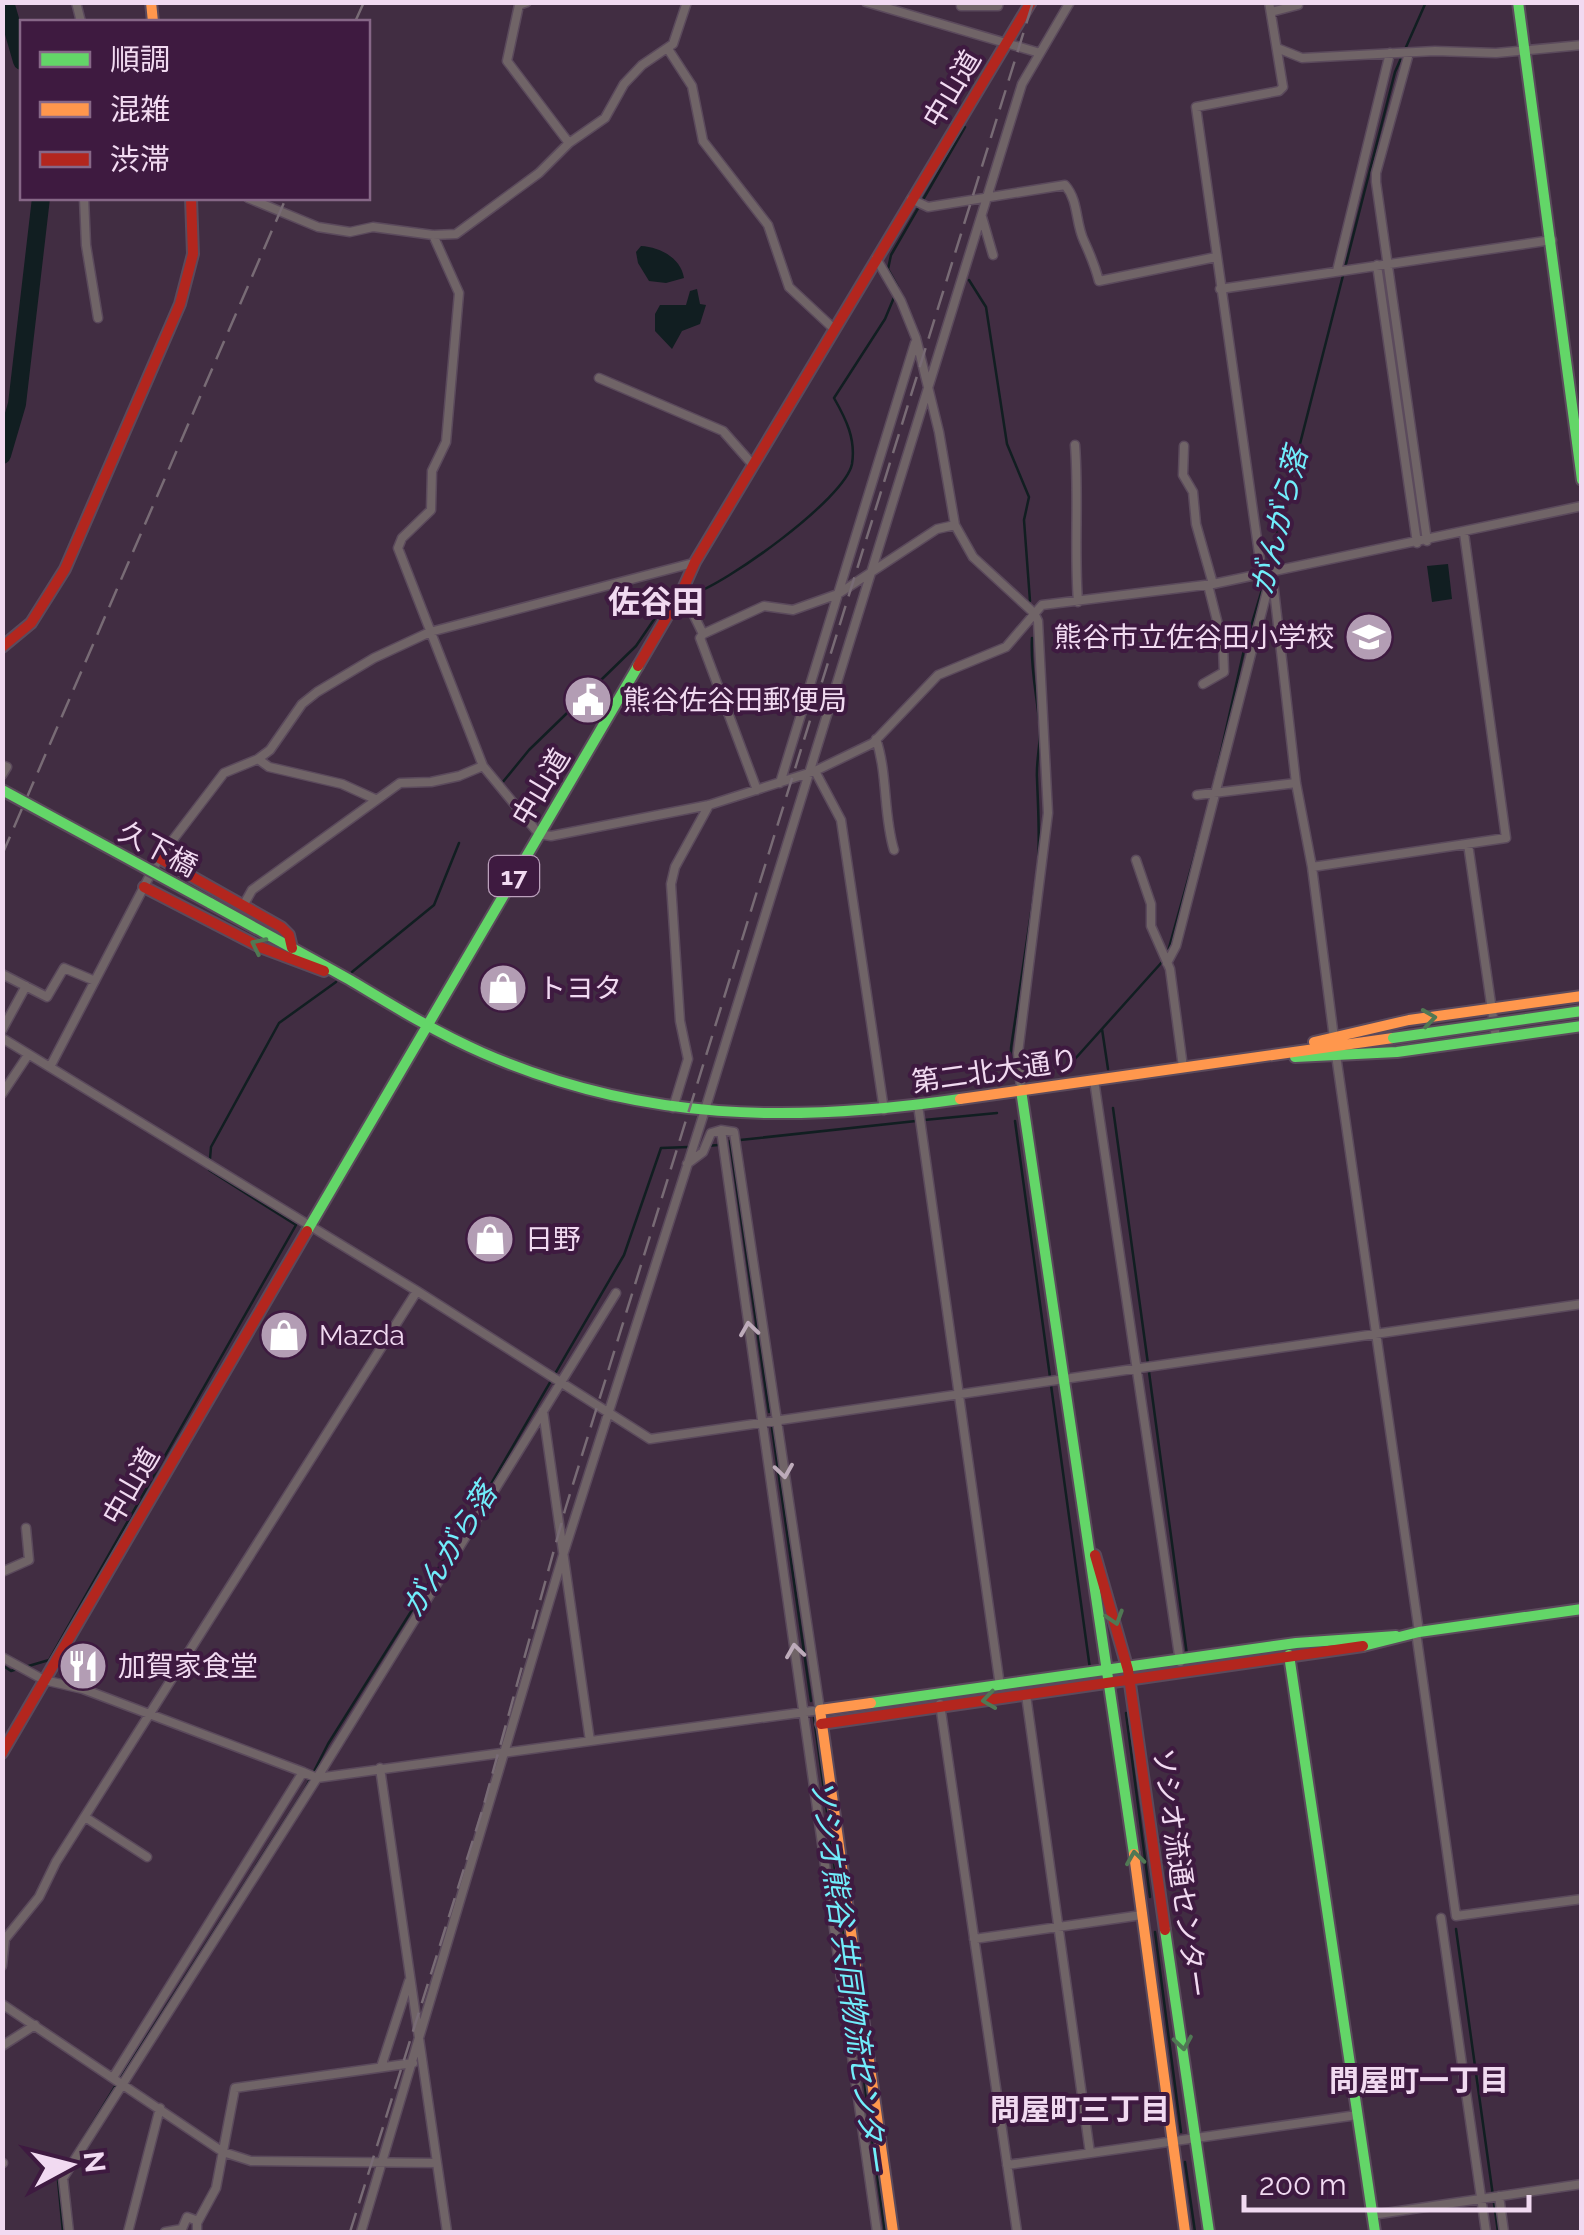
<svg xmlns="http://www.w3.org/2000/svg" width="1584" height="2235" viewBox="0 0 1584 2235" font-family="Raleway,'Noto Sans JP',sans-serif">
	<rect width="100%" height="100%" fill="#412d42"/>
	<path fill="#111e21" d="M641 246C660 247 681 258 684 278L666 283 649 281 638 263 636 252Z
		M697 289 700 304 706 305 700 324 682 331 672 349 655 331V314L660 305H686L690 291Z
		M1448 564 1452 599 1432 602 1427 566Z"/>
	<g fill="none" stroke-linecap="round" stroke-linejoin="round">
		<path stroke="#111e21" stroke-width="2.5" d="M969 280 986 307 1007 444 1029 497 1024 520 1030 601
			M898 287 888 269 891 255 965 127
			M1268 569 1395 72 1426 2
			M690 595C725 585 845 499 852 464 856 439 846 419 834 398L885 319 895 295
			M1032 638C1030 670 1038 699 1040 731 1040 747 1036 763 1037 778 1038 808 1040 835 1038 865
			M502 783 529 750 636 646 666 602
			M1212 792 1244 650 1266 576
			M1167 955 1201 833
			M352 972 434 905 459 843
			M1102 1029 1108 1069
			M1066 1069 1162 962
			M1011 1073V1048L1037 873
			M1113 1108 1148 1364
			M924 1120 997 1113
			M1015 1121 1050 1377
			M740 1140 916 1121
			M730 1141 769 1412
			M697 1147 718 1145
			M1149 1372 1187 1655
			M1051 1385 1090 1669
			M772 1428 811 1701
			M2 1665 11 1671 17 1669
			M25 1667 49 1660 296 1225 209 1170 211 1147 279 1023 336 982
			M1126 1713 1150 1897
			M814 1718 885 2232
			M1456 1929 1498 2232
			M1155 1932 1181 2132
			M120 2079 305 1789 328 1744 491 1484 624 1255 661 1148 689 1147
			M1185 2162 1195 2232
			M63 2232 58 2180 116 2085"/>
		<path stroke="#111e21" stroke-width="18" d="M5 2 22 61
			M2 455 17 404 41 198"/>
		<g stroke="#5b4a5c" stroke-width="11">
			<path id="street" d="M76 2 81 22
				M527 2 519 5 507 61 569 143
				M866 2 1040 53
				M961 6H998L999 2
				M1271 12 1298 5V2
				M1277 48 1302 58 1435 51 1496 53 1582 45
				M668 49 692 86 703 141 768 225 789 287 833 328
				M1409 53 1376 173V182L1427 541
				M84 198 86 245 98 318
				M248 198 318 227 350 232 373 227 433 235 456 234 539 173 569 143 605 118 624 84 642 65 673 44 687 2
				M911 199 928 207 1065 185C1079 201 1075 222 1084 241 1090 254 1095 266 1099 281L1216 257
				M982 217 993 255
				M433 235 459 293 446 442 432 471 431 510 402 538 398 548 483 766 539 834 551 836 709 805 815 771 873 743 938 675 1006 647 1042 605 1213 584 1582 506
				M876 258 901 301 916 338 939 432 955 525 973 557 1034 613 1038 621 1048 813 1018 1053 1021 1090
				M1377 265 1417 543
				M1337 271 1390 53
				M1220 289 1552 240
				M599 378 723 431 753 465
				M1075 445C1079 498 1074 549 1078 602
				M1184 446 1183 475 1193 492 1196 524 1213 584
				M1272 572 1296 783 1312 867 1334 1038
				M1262 575 1196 107 1279 91 1283 87 1269 2
				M682 591 703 634 764 606 793 610 838 594 937 529 955 525
				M703 634 700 638 757 790
				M1203 684 1224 672 1223 644 1208 585
				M876 739C888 775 883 814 894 850
				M258 759 269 767 342 784 375 799
				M2 765 7 767 2 775
				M815 771 841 820 884 1110
				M780 783 915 343
				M1197 795 1296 783
				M1468 844 1496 1038
				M1136 860 1151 904V926L1170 969 1183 1067
				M1312 867 1506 838 1464 533
				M243 906 252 890 400 783 431 782 459 776 483 766
				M1167 963 1176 946 1271 576
				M2 974 47 997 64 968 95 981
				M2 1030 26 986
				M2 1038 417 1291 650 1439 1582 1304
				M1336 1055 1419 1632
				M50 1067 159 858 224 773 258 759 270 750 302 704 317 692 374 658 430 632 693 563
				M1094 1080 1180 1662
				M2 1094 28 1055
				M918 1105 1000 1686
				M673 1108 688 1059 680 1021 671 884 675 867 709 805
				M721 1130 877 2232
				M543 1411 590 1741
				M2 1572 29 1560 26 1528
				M1416 1632 1456 1916 1582 1899
				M2 1657 44 1680 83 1689 303 1772
				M1026 1695 1090 2153
				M940 1704 1017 2232
				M380 1768 447 2232
				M85 1817 147 1857
				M1441 1918 1486 2232
				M974 1939 1142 1915
				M2 1966 5 1939 39 1897 56 1862 417 1291
				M2 2004 223 2152 251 2161 437 2163
				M2 2046 35 2025
				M381 2067 409 1981
				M114 2076 303 1772 317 1778 820 1710 734 1132 721 1130 711 1133 703 1152 687 1164
				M2 2163H3
				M1007 2165 1357 2115
				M1499 2196 1504 2232
				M1372 2215 1582 2184
				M69 2232 63 2178 317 1778 616 1293
				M128 2232 160 2108
				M165 2232 182 2229 187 2217 198 2221
				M197 2232V2223L216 2188 235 2088 413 2063
				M361 2232 564 1552 704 1113 1022 84 1070 2"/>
		</g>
		<g stroke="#5b4a5c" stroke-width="14">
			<path id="fast" d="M1518 2 1582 480
				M210 903C257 929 304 954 350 980 393 1006 437 1033 483 1053 641 1122 793 1123 960 1099
				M1295 1057 1397 1052 1582 1026
				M1021 1090 1134 1854
				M307 1231 638 666
				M1363 1646 1419 1632 1582 1609
				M1289 1655 1375 2232
				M871 1703 1296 1643 1396 1636
				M1165 1930 1209 2232"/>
		</g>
		<g stroke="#5b4a5c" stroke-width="14">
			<path id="slow" d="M151 2 153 22
				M1314 1042 1409 1020 1582 996
				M960 1099 1393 1038
				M871 1703 820 1710 893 2232
				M1134 1854 1185 2232"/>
		</g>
		<g stroke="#5b4a5c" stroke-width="14">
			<path id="jam" d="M2 647 31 623 65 569 180 304 193 254 191 198
				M638 666 682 591 695 562 1031 2
				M159 858 281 927 289 935 292 948
				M144 887 260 947 324 971
				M1095 1555 1128 1670 1165 1930
				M821 1724 1363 1646
				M2 1753 307 1231"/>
		</g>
		<use href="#street" stroke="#706467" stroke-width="8"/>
		<use href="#fast" stroke="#63d668" stroke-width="10"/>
		<use href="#slow" stroke="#ff974d" stroke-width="10"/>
		<use href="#jam" stroke="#b3261e" stroke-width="10"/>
		<path stroke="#786b75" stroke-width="2.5" stroke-dasharray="20 10" stroke-linecap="butt" d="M355 22 364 2
			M2 855 286 198
			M350 2232 483 1808 565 1510 1033 2"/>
		<g stroke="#5b4a5c" stroke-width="14" stroke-linecap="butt">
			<path id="fast-bridge" d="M2 790 210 903
				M1393 1038 1582 1011"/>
		</g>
		<use href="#fast-bridge" stroke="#63d668" stroke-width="10"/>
	</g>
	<defs><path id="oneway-chevron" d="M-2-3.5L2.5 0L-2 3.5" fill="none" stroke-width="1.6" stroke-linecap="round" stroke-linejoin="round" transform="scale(2.5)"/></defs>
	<g stroke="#507854">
		<use href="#oneway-chevron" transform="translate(258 945) rotate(-154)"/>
		<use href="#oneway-chevron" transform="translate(1429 1018) rotate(-8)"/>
		<use href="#oneway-chevron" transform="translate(1115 1618) rotate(72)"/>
		<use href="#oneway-chevron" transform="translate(989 1700) rotate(172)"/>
		<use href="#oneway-chevron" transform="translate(1135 1858) rotate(-98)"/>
		<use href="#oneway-chevron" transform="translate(1183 2043) rotate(81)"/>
	</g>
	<g stroke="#bdabba">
		<use href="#oneway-chevron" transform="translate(749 1329) rotate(-98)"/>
		<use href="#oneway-chevron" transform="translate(784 1471) rotate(82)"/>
		<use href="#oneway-chevron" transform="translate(795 1651) rotate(-98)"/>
	</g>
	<defs>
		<g id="school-disc" transform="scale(2.5)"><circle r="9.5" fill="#b39db4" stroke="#3e1a40"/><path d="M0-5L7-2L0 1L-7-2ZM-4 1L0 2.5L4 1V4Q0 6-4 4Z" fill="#fff"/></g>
		<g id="civic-disc" transform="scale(2.5)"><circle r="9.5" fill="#b39db4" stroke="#3e1a40"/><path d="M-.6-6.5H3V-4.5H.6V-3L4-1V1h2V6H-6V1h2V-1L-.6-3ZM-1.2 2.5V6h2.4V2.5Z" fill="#fff"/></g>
		<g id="shop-disc" transform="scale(2.5)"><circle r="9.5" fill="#b39db4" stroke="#3e1a40"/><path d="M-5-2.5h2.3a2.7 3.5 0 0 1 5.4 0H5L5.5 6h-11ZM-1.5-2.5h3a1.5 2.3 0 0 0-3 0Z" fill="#fff"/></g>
		<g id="restaurant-disc" transform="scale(2.5)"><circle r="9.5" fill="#b39db4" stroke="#3e1a40"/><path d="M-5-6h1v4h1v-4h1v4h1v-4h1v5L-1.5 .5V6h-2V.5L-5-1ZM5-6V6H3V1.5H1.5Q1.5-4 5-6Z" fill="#fff"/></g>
	</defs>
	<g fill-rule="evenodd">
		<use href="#school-disc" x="1369" y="637"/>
		<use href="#civic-disc" x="588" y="700"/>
		<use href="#shop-disc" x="503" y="988"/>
		<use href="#shop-disc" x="490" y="1239"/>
		<use href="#shop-disc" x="284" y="1335"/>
		<use href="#restaurant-disc" x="83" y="1666"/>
	</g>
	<g text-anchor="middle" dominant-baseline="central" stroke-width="8" stroke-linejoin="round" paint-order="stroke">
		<rect fill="#3e1a40" stroke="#bba0bc" stroke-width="2.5" x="489" y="856" width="50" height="40" rx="8"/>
		<g font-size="25" font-weight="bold" fill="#f1daf1">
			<text x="514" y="876">17</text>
		</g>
		<g font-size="28" fill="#f1daf1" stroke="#3e1a40">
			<text transform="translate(952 89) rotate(-59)">中山道</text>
			<text transform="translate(541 787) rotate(-59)">中山道</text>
			<text transform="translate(158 849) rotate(28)">久下橋</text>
			<text transform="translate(995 1071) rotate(-8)">第二北大通り</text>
			<text transform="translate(131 1486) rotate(-60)">中山道</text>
			<text transform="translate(1180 1873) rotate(82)">ソシオ流通センター</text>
		</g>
		<g font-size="28" fill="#f1daf1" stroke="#3e1a40" text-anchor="start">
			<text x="1334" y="637" text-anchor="end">熊谷市立佐谷田小学校</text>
			<text x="623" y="700">熊谷佐谷田郵便局</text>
			<text x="538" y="988">トヨタ</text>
			<text x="525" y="1239">日野</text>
			<text x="319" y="1335">Mazda</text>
			<text x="118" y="1666">加賀家食堂</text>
		</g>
		<g font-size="30" font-style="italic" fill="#71edfb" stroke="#3e1a40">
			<text transform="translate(1279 521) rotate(-76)">がんがら落</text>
			<text transform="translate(449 1550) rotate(-58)">がんがら落</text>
			<text transform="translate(849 1975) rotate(82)">ソシオ熊谷 共同物流センター</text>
		</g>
		<g font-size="30" font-weight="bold" fill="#f1daf1" stroke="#3e1a40">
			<text x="1419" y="2080">問屋町一丁目</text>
			<text x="1080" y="2109">問屋町三丁目</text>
		</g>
		<g font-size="32" font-weight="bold" fill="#f1daf1" stroke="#3e1a40">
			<text x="656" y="601">佐谷田</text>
		</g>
	</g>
	<rect width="1584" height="2235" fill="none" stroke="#f1daf1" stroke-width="10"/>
	<rect x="20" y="20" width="350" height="180" fill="#3e1a40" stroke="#866787" stroke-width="2.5"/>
	<rect x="40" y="52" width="50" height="15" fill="#63d668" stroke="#866787" stroke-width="2.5"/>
	<text x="110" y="70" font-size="30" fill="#f1daf1">順調</text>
	<rect x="40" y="102" width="50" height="15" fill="#ff974d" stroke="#866787" stroke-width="2.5"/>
	<text x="110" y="120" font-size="30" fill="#f1daf1">混雑</text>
	<rect x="40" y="152" width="50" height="15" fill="#b3261e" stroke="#866787" stroke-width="2.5"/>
	<text x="110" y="170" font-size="30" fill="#f1daf1">渋滞</text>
	<g transform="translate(70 2165) rotate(83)" stroke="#3e1a40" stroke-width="8" paint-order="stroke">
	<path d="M0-8L18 38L0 25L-18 38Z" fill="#f1daf1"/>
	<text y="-15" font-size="28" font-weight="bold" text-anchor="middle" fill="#f1daf1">N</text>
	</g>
	<path d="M1244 2195v15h285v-15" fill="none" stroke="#f1daf1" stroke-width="5"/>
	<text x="1259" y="2195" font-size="30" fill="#f1daf1" stroke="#3e1a40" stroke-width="8" paint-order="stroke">200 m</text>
</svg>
